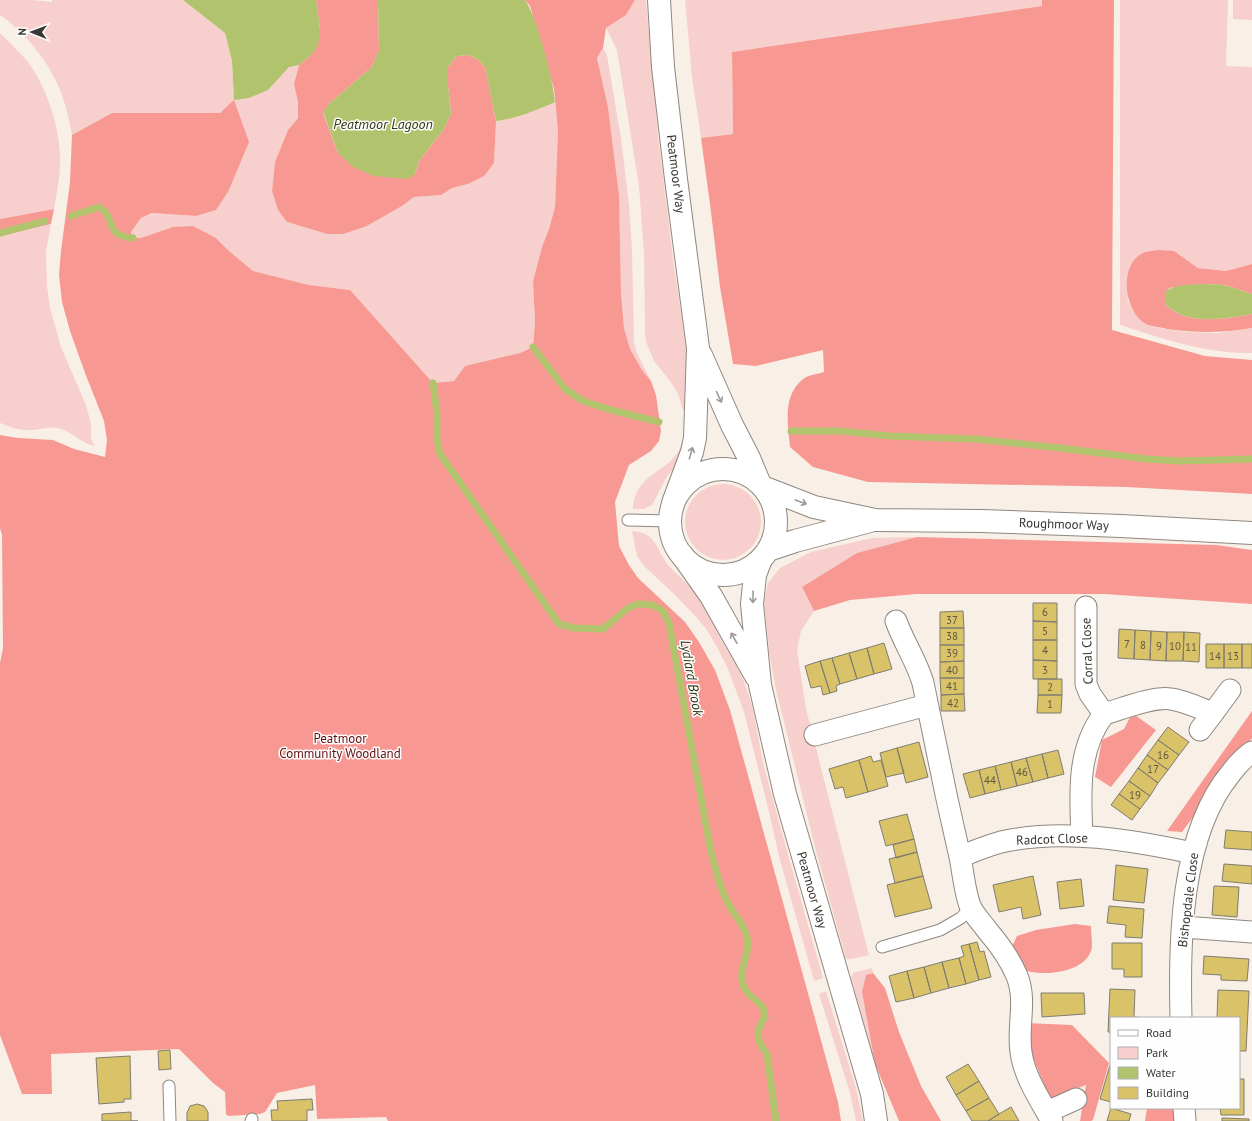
<svg xmlns="http://www.w3.org/2000/svg" width="1252" height="1121" viewBox="0 0 1252 1121" font-family="'PT Sans',sans-serif">
	<rect width="100%" height="100%" fill="#f8f0e7"/>
	<path fill="#f7d0cd" d="M0 0H33L52 2V0H183L225 33 232 61 234 100 268 90 289 66 299 65 294 84 298 102V118L288 130 275 162 272 191 287 222 327 234 367 226 402 206 414 197 441 195 452 188 468 184 494 163 496 121C518 118 535 111 555 102L558 131 555 207 549 229 542 247 533 281 535 322 533 347 520 353 465 366 454 381 433 383 349 290 309 285 253 271 229 251 216 238 173 227 141 239 133 238 131 232 141 218 153 213 196 216 216 210 228 192 235 101 220 113H112L72 135C69 119 65 101 58 85 46 59 24 31 0 15Z
		M635 0H646L658 135 674 266 687 353 688 410H683L678 394 670 381 654 361 646 342 645 332 644 254 639 186 617 50 606 28 626 15Z
		M685 0H1042V6L732 52 733 134 701 138 692 77Z
		M1120 0H1228L1226 66 1252 67V264L1226 271 1198 268 1174 251 1127 298 1133 311 1145 323 1154 327 1185 332 1218 333 1252 328V353C1207 354 1163 339 1120 325Z
		M1233 0H1252V20L1233 19Z
		M0 33C10 42 19 52 28 62 46 86 59 125 60 154 61 173 57 191 54 209L0 219Z
		M603 48 607 55 621 138 629 205 632 248 634 343 637 353 651 381 642 370 630 349 624 328 621 293 619 195 608 107 597 58Z
		M51 224 46 251 47 286 50 308 61 347 86 405 91 424V439L95 446C81 444 72 431 58 428 49 426 40 430 30 430 19 431 10 427 0 423V236Z
		M684 434H688L678 464 668 475 652 505 644 509H633C636 466 678 476 684 434Z
		M685 522a38 38 0 1 1 76 0a38 38 0 1 1-76 0Z
		M632 531C657 532 656 550 669 566 677 575 687 582 694 592 706 608 715 627 724 645 731 657 739 669 744 682 756 711 758 744 766 774 784 842 804 910 823 978L814 981 780 860 768 808 744 712 728 669 718 649 707 630 697 618 674 594 644 566 637 556Z
		M917 537 857 553 802 587 814 611 801 631 797 650 806 709 869 955 852 959H846L816 851 776 690 769 651 764 601 768 583 780 568 811 552 872 538Z
		M872 968 873 973 866 975 862 992 875 1064 851 977 853 973Z
		M826 991 856 1088 863 1121H856L850 1093 819 994Z"/>
	<path fill="#f79992" d="M316 0H378L379 50 372 67 331 102 323 113 338 153 415 174 419 161 444 129 451 114 448 85V67L457 56 468 55 477 59 485 67 489 86 496 121 495 144 494 163 484 176 468 184 452 188 441 195 414 197 402 206 367 226 343 234H327L287 222 278 210 272 191 275 162 288 130 298 118V102L294 84 299 65 311 55 320 28Z
		M525 0H635L626 15 606 28 603 48 597 58 608 107 619 195 621 293 624 328 630 349 642 370 651 381 656 395 661 431 659 441 651 451 629 465 615 502 619 546 629 565 638 578 685 622 699 642 715 670 730 710 838 1102 841 1121H388L386 1117 317 1119 315 1085 277 1093 265 1112 260 1114 228 1116 226 1114 225 1092 213 1083 179 1049 51 1054 52 1094H22L0 1035V663L3 648 2 535 0 528V435L18 438 53 440 74 449 105 457 107 440 104 421 85 373 70 331 62 302 59 275 61 251 70 182 72 135 112 113H220L234 100 249 142 228 192 216 210 196 216 152 213 141 218 131 232 133 238H141L173 227 193 226 216 238 229 251 253 271 309 285 350 290 433 383 454 381 465 366 520 353 533 347 535 322 533 281 542 247 549 229 555 207 558 131 554 89 530 6Z
		M1042 0H1114L1112 330 1205 356 1252 360V494L1126 487 868 482 813 467 790 447C788 424 782 396 803 379 808 375 818 374 824 372L823 350 756 366 733 364 720 287 710 204 701 138 733 134 732 52 1042 6Z
		M54 209 51 224 0 236V219Z
		M1158 250 1174 251 1198 268 1226 271 1252 264V294L1228 286 1216 284 1189 285 1170 288 1165 292V304C1187 326 1223 319 1252 314V328C1223 333 1195 333 1167 329 1160 327 1152 327 1146 324 1124 312 1118 265 1143 253 1147 251 1154 251 1158 250Z
		M917 537 1216 545 1252 550V604L1104 594H916L850 600 814 611 802 587 857 553Z
		M1252 711V738L1182 832 1167 831Z
		M1132 713 1156 730 1111 787 1095 777 1102 740 1124 729Z
		M1075 924 1091 926C1091 934 1093 945 1091 951 1083 974 1040 977 1021 969 1016 967 1012 959 1008 955L1017 936 1036 930Z
		M873 973 885 988 899 1032 921 1086 941 1121H899L875 1064 862 992 866 975Z
		M1026 1023 1072 1025 1109 1063 1093 1120 1091 1121H1080L1086 1085 1050 1099 1032 1055Z
		M1147 1108H1175L1177 1121H1145Z"/>
	<path fill="#b1c46d" d="M183 0H316L320 28 318 46 311 55 299 65 289 67 268 90 249 98 234 100 232 61 225 33Z
		M378 0H525C536 14 554 82 555 102 535 111 518 118 496 121L485 67 477 59 468 55 457 56 448 67V85L451 114 444 129 419 161 415 174 407 179 374 176 353 167 338 153 323 112 331 102 372 67 379 50Z
		M1216 284 1228 286 1252 294V314C1223 319 1187 326 1165 304V292C1177 282 1200 285 1216 284Z"/>
	<g fill="none" stroke-linecap="round" stroke-linejoin="round">
		<path stroke="#b1c46d" stroke-width="7" d="M71 216 99 207C117 217 103 236 133 238
			M0 233 45 221
			M533 347 565 389 583 401 611 410 659 422
			M433 383 437 414V439L440 454 559 624 574 628 603 629 628 608 638 604 653 605 663 611 669 623 711 852C716 869 720 891 729 905 735 916 744 924 747 937 751 953 738 969 743 985 747 997 758 999 763 1008 764 1011 764 1014 765 1017 755 1032 756 1040 767 1054L776 1121
			M791 431H840L890 436 975 439 1060 448 1147 459 1178 461 1252 459"/>
	</g>
	<path fill="#d9c267" stroke="#7f7c72" d="M1033 603H1057V622L1033 621Z
		M963 611 964 628H940V612Z
		M1033 621 1057 622V640H1033Z
		M940 628H964V645H940Z
		M1119 629 1135 630 1134 659 1118 658Z
		M1135 630 1151 631 1150 660 1134 659Z
		M1151 631 1167 632 1166 661 1150 660Z
		M1167 632H1184L1183 661H1166Z
		M1184 632 1200 633 1199 662 1183 661Z
		M1033 640H1057V661L1033 660Z
		M884 643 892 669 874 674 867 648Z
		M1206 644H1224V668H1206Z
		M1224 644H1242V668H1224Z
		M1242 644H1252V668H1242Z
		M940 645H964V661L940 662Z
		M867 648 874 674 857 679 849 653Z
		M849 653 857 679 840 684 832 658Z
		M832 658 840 684 836 686 837 691 830 693 820 661Z
		M1033 660 1057 661V679H1033Z
		M820 661 830 693 823 695 821 686 811 688 805 666Z
		M964 661V678H940V662Z
		M940 678H964V694L941 695Z
		M1038 679H1062V695H1038Z
		M964 694 965 711H941V695Z
		M1038 695H1062L1061 713H1037Z
		M1168 727 1189 742 1179 755 1158 740Z
		M1158 740 1179 755 1168 770 1147 755Z
		M919 742 928 777 906 783 897 748Z
		M897 748 904 773 886 777 880 753Z
		M1058 750 1064 774 1048 778 1042 754Z
		M1042 754 1048 778 1033 782 1026 758Z
		M1147 755 1168 770 1158 783 1138 768Z
		M871 756 873 762 881 760 888 786 868 792 859 760Z
		M1026 758 1033 782 1017 786 1011 762Z
		M859 760 868 792 846 798 843 787 835 789 829 769Z
		M1011 762 1017 786 1001 790 995 766Z
		M995 766 1001 790 985 794 979 770Z
		M1138 768 1158 783 1150 796 1129 781Z
		M979 770 985 794 970 798 963 774Z
		M1129 781 1150 796 1140 809 1119 794Z
		M1119 794 1140 809 1132 820 1111 805Z
		M907 814 914 839 886 846 879 821Z
		M1226 830 1252 832V850L1224 848Z
		M914 839 917 852 896 858 893 845Z
		M917 852 923 876 895 883 889 859Z
		M1224 864 1252 866V884L1222 881Z
		M1116 865 1148 869 1144 903 1113 900Z
		M923 876 932 908 895 917 887 885Z
		M1033 876 1041 915 1023 919 1021 907 999 912 993 885Z
		M1081 879 1084 906 1060 909 1057 882Z
		M1214 886 1239 887 1237 917 1212 915Z
		M1109 906 1144 909 1142 938 1125 937 1126 925 1107 923Z
		M977 942 980 952 984 951 991 977 979 980 969 944Z
		M1112 943H1142V977H1124V969H1112Z
		M969 944 979 980 966 984 959 958 964 956 961 946Z
		M1204 956 1249 959 1247 981 1221 980V975L1203 974Z
		M959 958 966 984 949 988 942 962Z
		M942 962 949 988 931 993 924 967Z
		M924 967 931 993 914 998 907 971Z
		M907 971 914 998 896 1002 889 976Z
		M1110 989 1135 990 1134 1017 1146 1018H1111V1032H1108Z
		M1218 990 1249 991 1246 1051H1239V1018H1217Z
		M1041 993H1084L1085 1014 1042 1017Z
		M170 1050 171 1069 159 1070 158 1051Z
		M130 1056 131 1099H124V1102L99 1104 96 1058Z
		M968 1064 979 1081 956 1095 946 1077Z
		M1110 1065H1111V1102L1100 1099Z
		M1239 1079H1244V1115H1221L1220 1108H1239Z
		M979 1081 989 1098 966 1111 956 1095Z
		M989 1098 999 1114 988 1121H972L966 1111Z
		M312 1099 313 1110H307V1121H272L271 1110H278L277 1101Z
		M197 1104 204 1106 208 1112V1121H187V1113L190 1106Z
		M1011 1107 1019 1121H988L999 1114Z
		M1111 1108 1131 1114 1129 1121H1107Z
		M131 1112V1121H138H102V1114Z
		M1222 1118 1249 1119V1121H1222Z"/>
	<g fill="none" stroke-linecap="round" stroke-linejoin="round">
		<g stroke="#8f877f" stroke-width="13">
			<path id="service" d="M628 520 670 521
				M882 947 940 930 961 918 971 907
				M169 1086 170 1121
				M251 1121 252 1119"/>
		</g>
		<g stroke="#8f877f" stroke-width="23">
			<path id="minor" d="M896 621C904 643 917 662 923 683L947 799 960 857
				M1104 714C1122 709 1153 696 1171 699 1185 701 1199 708 1213 713L1230 690
				M1200 730 1213 713
				M815 735 927 705
				M1082 836C1080 794 1077 749 1104 714L1090 694 1086 684V607
				M1183 927 1252 932
				M1181 1018C1179 942 1180 834 1231 773 1237 765 1243 758 1252 752
				M1184 1108 1185 1121
				M1047 1112 1076 1099
				M1052 1121C1040 1100 1024 1076 1021 1052 1017 1026 1027 1001 1017 976 1010 959 999 944 987 930 982 923 975 916 971 908 965 895 963 871 960 857 974 851 987 846 1001 842 1064 828 1131 840 1193 853"/>
		</g>
		<g stroke="#8f877f" stroke-width="24">
			<path id="tertiary" d="M682 555 711 596 756 676
				M761 559 755 575 752 604 760 685 785 794 872 1094 876 1121"/>
		</g>
		<g stroke="#8f877f" stroke-width="24">
			<path id="secondary" d="M659 0 663 67 676 179 698 348 695 438 692 452 673 503
				M701 355 732 425 749 458 759 482
				M670 522a53 53 0 1 1 106 0a53 53 0 1 1-106 0Z
				M765 488 814 507 875 520 981 521 1121 526 1252 533
				M768 550 795 541 870 521"/>
		</g>
		<use href="#service" stroke="#fff" stroke-width="11"/>
		<use href="#minor" stroke="#fff" stroke-width="21"/>
		<use href="#tertiary" stroke="#fff" stroke-width="22"/>
		<use href="#secondary" stroke="#fff" stroke-width="22"/>
	</g>
	<defs><path id="oneway-shaft" d="M-6 0H5M1.5-3L5.5 0L1.5 3" fill="none" stroke-width="1.6" stroke-linecap="round" stroke-linejoin="round"/></defs>
	<g stroke="#9c9a99">
		<use href="#oneway-shaft" transform="translate(719 397) rotate(65)"/>
		<use href="#oneway-shaft" transform="translate(691 453) rotate(-74)"/>
		<use href="#oneway-shaft" transform="translate(801 502) rotate(20)"/>
		<use href="#oneway-shaft" transform="translate(753 597) rotate(91)"/>
		<use href="#oneway-shaft" transform="translate(734 638) rotate(-119)"/>
	</g>
	<g text-anchor="middle" dominant-baseline="central" stroke-width="3" stroke-linejoin="round" paint-order="stroke">
		<g font-size="11" fill="#615940">
			<text x="1045" y="612">6</text>
			<text x="952" y="620">37</text>
			<text x="1045" y="631">5</text>
			<text x="952" y="636">38</text>
			<text x="1127" y="644">7</text>
			<text x="1143" y="645">8</text>
			<text x="1159" y="646">9</text>
			<text x="1175" y="646">10</text>
			<text x="1191" y="647">11</text>
			<text x="1045" y="650">4</text>
			<text x="952" y="653">39</text>
			<text x="1215" y="656">14</text>
			<text x="1233" y="656">13</text>
			<text x="952" y="670">40</text>
			<text x="1045" y="670">3</text>
			<text x="952" y="686">41</text>
			<text x="1050" y="687">2</text>
			<text x="953" y="703">42</text>
			<text x="1050" y="704">1</text>
			<text x="1163" y="755">16</text>
			<text x="1153" y="769">17</text>
			<text x="1022" y="772">46</text>
			<text x="990" y="780">44</text>
			<text x="1135" y="795">19</text>
		</g>
		<g font-size="13" fill="#393633" stroke="#fefefe">
			<text transform="translate(676 174) rotate(83)">Peatmoor Way</text>
			<text transform="translate(1064 524) rotate(2)">Roughmoor Way</text>
			<text transform="translate(1087 651) rotate(-92)">Corral Close</text>
			<text transform="translate(1052 839) rotate(-2)">Radcot Close</text>
			<text transform="translate(812 890) rotate(74)">Peatmoor Way</text>
			<text transform="translate(1188 900) rotate(-83)">Bishopdale Close</text>
		</g>
		<g font-size="13" fill="#631014" stroke="#fefefe">
			<text x="340" y="738">Peatmoor<tspan x="340" dy="15">Community Woodland</tspan></text>
		</g>
		<g font-size="14" font-style="italic" fill="#303712" stroke="#fefefe">
			<text x="383" y="124">Peatmoor Lagoon</text>
			<text transform="translate(692 678) rotate(80)">Lydiard Brook</text>
		</g>
	</g>
	<rect x="1110" y="1017" width="130" height="92" fill="#fefefe" stroke="#afaead"/>
	<rect x="1118" y="1030" width="20" height="6" fill="#ffffff" stroke="#afaead"/>
	<text x="1146" y="1037" font-size="12" fill="#393633">Road</text>
	<rect x="1118" y="1047" width="20" height="12" fill="#f7d0cd" stroke="#afaead"/>
	<text x="1146" y="1057" font-size="12" fill="#393633">Park</text>
	<rect x="1118" y="1067" width="20" height="12" fill="#b1c46d" stroke="#afaead"/>
	<text x="1146" y="1077" font-size="12" fill="#393633">Water</text>
	<rect x="1118" y="1087" width="20" height="12" fill="#d9c267" stroke="#afaead"/>
	<text x="1146" y="1097" font-size="12" fill="#393633">Building</text>
	<g transform="translate(32 32) rotate(271)" stroke="#fefefe" stroke-width="3" paint-order="stroke">
	<path d="M0-3L7 15L0 10L-7 15Z" fill="#393633"/>
	<text y="-6" font-size="11" font-weight="bold" text-anchor="middle" fill="#393633">N</text>
	</g>
</svg>
